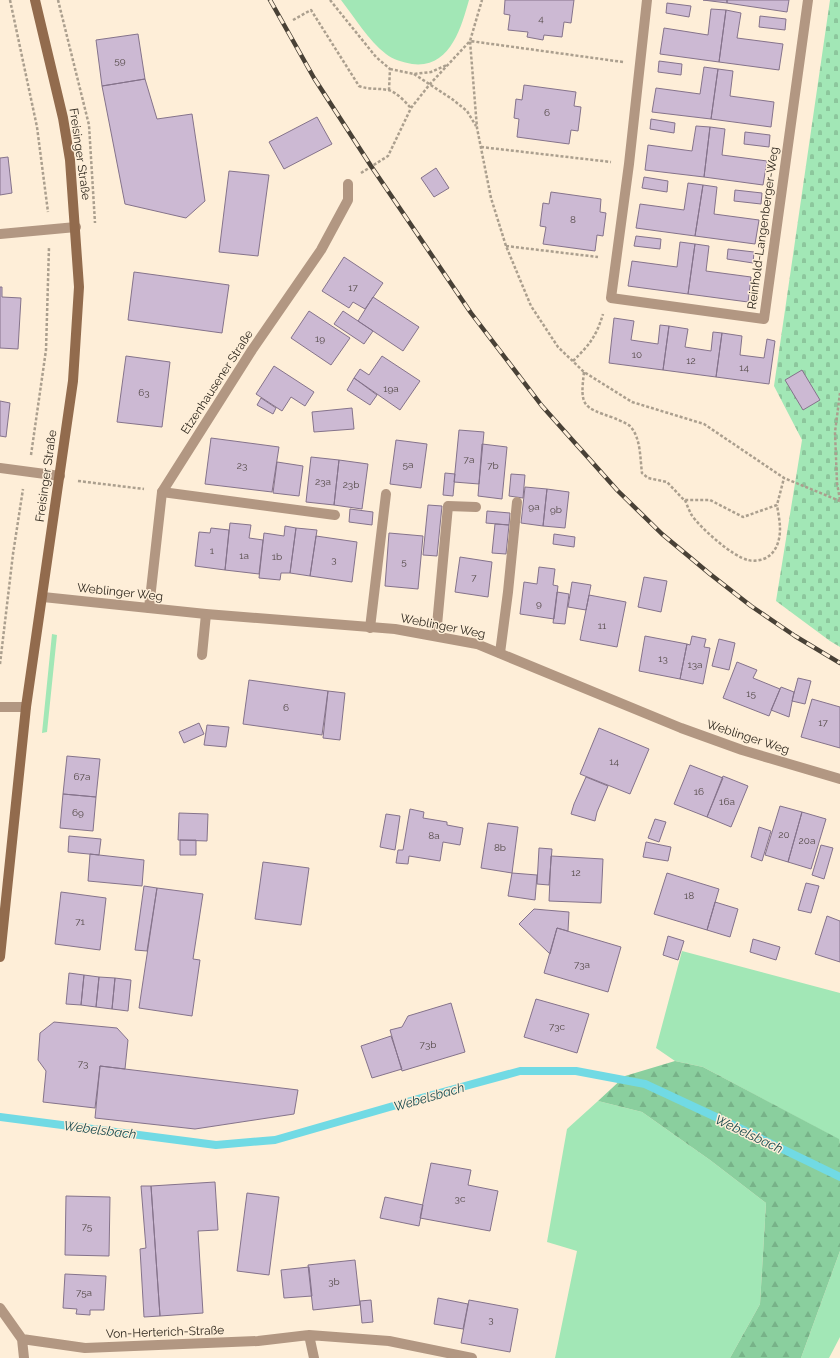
<svg xmlns="http://www.w3.org/2000/svg" width="840" height="1358" viewBox="0 0 840 1358" font-family="Raleway,sans-serif">
	<defs>
		<pattern id="forest-firs" width="22" height="20" patternUnits="userSpaceOnUse"><rect width="22" height="20" fill="#8acf9e"/><path d="M5 1l3.5 6h-7zM16 11l3.5 6h-7z" fill="#77b288"/></pattern>
		<pattern id="cemetery-stones" width="16" height="16" patternUnits="userSpaceOnUse"><rect width="16" height="16" fill="#a2e7b6"/><path d="M2 7V4a2 2 0 0 1 4 0v3zM10 15v-3a2 2 0 0 1 4 0v3z" fill="#8cc69c"/></pattern>
	</defs>
	<rect width="100%" height="100%" fill="#feeed8"/>
	<path fill="#a2e7b6" d="M341 0H469C461 28 450 69 412 64 403 62 393 60 386 54 368 40 355 18 341 0Z
		M52 634 57 635 47 732 42 733Z
		M682 951 840 993V1144L838 1139 703 1067 675 1061 656 1048Z
		M598 1101 642 1112 710 1160 766 1203 760 1304 730 1358H555L577 1251 547 1242 567 1129Z
		M840 1251V1337L829 1358H801Z"/>
	<path fill="url(#forest-firs)" d="M675 1061 703 1067 839 1139 840 1144V1251L801 1358H730L760 1304 766 1203 710 1160 642 1112 598 1101 625 1076Z"/>
	<path fill="url(#cemetery-stones)" d="M830 0H840V647L830 641 776 601 802 440 774 386Z"/>
	<g fill="none" stroke-linecap="round" stroke-linejoin="round">
		<path stroke="#71dae4" stroke-width="8" d="M0 1117 216 1145 275 1140 414 1100 520 1071H576L645 1084 733 1125 840 1177"/>
	</g>
	<path fill="#ccb9d3" stroke="#85738b" d="M505 0H574L571 23 564 22 562 37 544 35 543 40 527 37 528 32 508 30 510 15 504 14Z
		M703 0H727V3Z
		M727 0H789L787 12 727 3Z
		M667 3 691 6 689 17 666 13Z
		M711 9 726 10 719 62 660 54 664 28 708 35Z
		M726 10 741 13 737 38 783 44 779 70 719 62Z
		M760 16 786 19 785 30 759 27Z
		M138 34 145 79 102 86 96 40Z
		M659 61 682 64 681 75 658 72Z
		M704 67 718 69 711 119 652 112 656 88 700 94Z
		M718 69 733 71 730 96 774 102 771 127 711 119Z
		M145 79 157 119 192 114 205 201 186 218 125 204 102 86Z
		M524 85 576 92 574 106 581 107 578 131 571 130 569 144 517 137 519 119 514 118 516 99 522 100Z
		M317 117 332 144 284 169 269 142Z
		M651 119 675 123 674 133 650 129Z
		M696 126 710 127 704 177 645 170 648 145 692 151Z
		M710 127 725 129 722 155 767 161 763 185 704 177Z
		M745 132 770 135 769 147 744 144Z
		M8 157 12 193 0 195V158Z
		M436 168 449 188 434 197 421 178Z
		M229 171 269 175 258 256 219 252Z
		M644 177 668 181 667 192 642 188Z
		M688 183 703 185 695 236 636 228 640 204 684 210Z
		M703 185 717 187 714 214 759 220 755 244 695 236Z
		M735 190 762 193 761 204 734 201Z
		M551 192 601 199 600 212 606 213 603 236 597 235 595 251 543 244 546 227 540 226 543 203 549 204Z
		M636 236 661 239 660 249 634 246Z
		M680 242 695 244 688 294 628 286 632 261 677 267Z
		M695 244 709 246 706 271 751 277 748 302 688 294Z
		M728 249 754 252 753 263 727 259Z
		M344 257 383 283 365 309 353 302 349 308 322 291Z
		M134 272 229 285 222 333 128 320Z
		M0 287H2V297L21 298 18 349 0 348Z
		M373 297 419 327 403 351 358 321Z
		M309 311 350 338 331 365 291 338Z
		M343 311 373 331 364 344 334 324Z
		M614 318 634 321 631 340 658 344 660 325 669 326 663 370 609 363Z
		M669 326 688 329 685 347 711 351 713 332 722 333 716 377 663 370Z
		M722 333 742 336 740 355 764 358 767 339 775 341 769 384 716 377Z
		M126 356 170 362 162 427 117 422Z
		M382 356 420 381 400 410 354 378 360 369 369 375Z
		M274 366 314 392 305 406 291 397 282 411 256 394Z
		M802 370 820 400 803 410 785 380Z
		M354 378 377 395 370 405 347 390Z
		M261 398 276 408 273 414 257 405Z
		M0 401 10 403 6 437 0 436Z
		M352 408 354 429 314 432 312 412Z
		M459 430 484 432 479 484 454 482Z
		M211 438 279 447 272 492 205 484Z
		M396 440 427 444 421 488 390 484Z
		M482 444 507 447 502 499 478 496Z
		M311 457 339 460 334 505 306 502Z
		M339 460 368 464 362 509 334 505Z
		M277 462 303 466 299 496 273 493Z
		M445 473 455 474 453 496 443 495Z
		M511 474 525 475 523 498 509 496Z
		M525 487 547 489 543 526 521 523Z
		M547 489 569 492 565 528 543 526Z
		M428 505 442 506 437 556 423 555Z
		M350 509 373 512 372 525 349 522Z
		M487 511 510 513 509 525 486 523Z
		M230 523 251 525 249 538 263 540 259 574 225 570Z
		M495 524 509 525 506 554 492 553Z
		M285 526 296 528 290 573H281L280 580 259 578 264 533 284 536Z
		M211 528 229 530 225 570 195 566 199 532 210 533Z
		M296 528 317 530 310 576 290 573Z
		M389 533 423 536 418 589 385 586Z
		M554 534 575 537 574 547 553 544Z
		M316 536 357 542 352 582 310 576Z
		M460 557 492 562 488 597 455 592Z
		M539 567 555 569 553 585 558 586 554 619 520 614 524 582 537 584Z
		M644 577 667 581 661 612 638 607Z
		M572 582 591 585 586 610 568 607Z
		M557 592 569 594 565 624 553 623Z
		M589 595 626 602 617 647 580 640Z
		M645 636 687 644 680 679 639 671Z
		M692 636 706 639 704 647 710 648 703 684 680 679 687 644 690 645Z
		M719 639 735 643 729 670 712 666Z
		M737 662 757 670 753 678 780 689 769 716 723 698Z
		M798 678 811 681 805 704 792 701Z
		M249 680 328 691 322 735 243 724Z
		M781 687 794 692 789 717 771 710Z
		M328 691 345 693 340 740 323 738Z
		M812 699 840 707V748L801 737Z
		M199 723 204 734 184 743 179 732Z
		M207 725 229 727 226 747 204 745Z
		M599 728 649 749 630 794 580 774Z
		M67 756 100 759 96 797 63 794Z
		M690 765 723 778 707 817 674 804Z
		M723 776 748 786 731 827 707 817Z
		M586 777 608 786 597 812 595 821 571 814 574 804Z
		M63 794 96 797 93 831 60 828Z
		M780 806 802 812 788 862 765 855Z
		M410 809 424 812 423 818 447 822V825L463 828 460 845 443 842 440 861 409 856 408 864 396 863 398 850H403Z
		M802 812 826 819 811 869 788 862Z
		M179 813 208 814 207 841 178 840Z
		M386 814 400 816 395 850 380 847Z
		M655 819 666 822 659 842 648 838Z
		M488 823 518 827 512 873 481 868Z
		M759 827 771 831 762 861 751 857Z
		M69 836 101 839 99 855 68 852Z
		M180 840H196V855H180Z
		M646 842 671 847 668 861 643 857Z
		M821 845 833 848 824 879 812 875Z
		M539 848 552 849 549 885 537 884Z
		M90 854 144 860 142 886 88 881Z
		M551 856 603 859 601 903 549 901Z
		M263 862 309 868 301 925 255 919Z
		M512 873 537 875 535 900 508 896Z
		M667 873 719 889 707 930 654 914Z
		M806 883 819 886 811 913 798 910Z
		M144 886 157 888 147 951 135 950Z
		M157 888 203 894 193 959 200 960 192 1016 139 1008Z
		M61 892 106 898 100 950 55 944Z
		M715 902 738 909 730 937 707 930Z
		M534 909 569 912 568 931 557 928 550 954 519 924Z
		M827 916 840 921V962L815 954Z
		M557 928 621 947 608 992 544 973Z
		M668 936 684 941 678 960 663 955Z
		M753 939 780 947 776 960 750 952Z
		M69 973 84 975 81 1005 66 1004Z
		M84 975 99 977 96 1007 81 1005Z
		M99 977 115 978 112 1009 96 1007Z
		M115 978 131 980 128 1011 112 1009Z
		M536 999 589 1014 577 1053 524 1037Z
		M451 1003 465 1052 402 1071 390 1030 402 1027 408 1016Z
		M54 1022 117 1028 128 1040 125 1069 100 1066 95 1108 43 1102 46 1071 38 1060 40 1033Z
		M391 1036 402 1069 372 1078 361 1046Z
		M100 1066 298 1090 294 1114 195 1129 95 1118Z
		M431 1163 471 1170 468 1185 498 1191 490 1231 420 1218Z
		M215 1182 218 1230 198 1231 203 1313 160 1316 151 1186Z
		M141 1186H151L160 1316 144 1317 140 1249 146 1248Z
		M247 1193 279 1197 269 1275 237 1271Z
		M66 1196 110 1197 109 1256 65 1255Z
		M385 1197 423 1205 419 1226 380 1218Z
		M355 1260 360 1305 313 1310 308 1265Z
		M309 1267 312 1296 284 1298 281 1270Z
		M65 1274 106 1276 104 1310H90V1315L76 1314 77 1309 63 1308Z
		M438 1298 468 1304 463 1329 434 1324Z
		M371 1300 373 1322 362 1323 360 1301Z
		M469 1300 518 1309 510 1352 461 1343Z"/>
	<g fill="none" stroke-linecap="round" stroke-linejoin="round">
		<path stroke="#ab9f8e" stroke-width="2.5" stroke-dasharray="3 2" stroke-linecap="butt" d="M10 0 37 127 48 212
			M58 0 89 125 95 223
			M330 0 376 57 390 69 389 90
			M293 20 311 10 359 86C370 90 378 88 388 90 397 92 405 102 411 108
			M623 62 470 41 477 128 491 198 506 246 531 306 558 347 584 372 632 402 704 424 784 478 840 501
			M390 69 414 74 431 72 447 65
			M414 74 452 99 467 111 476 126
			M481 147 611 162
			M361 173 388 156 411 108 430 84 470 41 482 0
			M506 246 598 257
			M573 361C590 344 596 337 603 314
			M584 372C580 406 582 407 614 418 619 420 626 423 630 426 641 438 640 458 642 473L648 478 667 482 684 500H710L743 517 777 505 784 478
			M31 455 46 350 49 247
			M78 481 144 489
			M685 500C687 505 689 510 691 514 699 527 733 557 748 560 754 562 764 560 769 556 777 550 780 539 780 529 780 521 778 512 777 505
			M840 500 837 483 835 432 840 393
			M0 664 13 554 23 489"/>
		<path stroke="#b29782" stroke-width="10" d="M162 492 335 515
			M370 628 386 494
			M436 636 448 506 476 507
			M500 653 508 592 517 502
			M202 655 206 614"/>
		<path stroke="#b29782" stroke-width="10" d="M647 0 629 164 611 298 764 319 808 0
			M0 234 76 227
			M0 468 60 476
			M149 608 162 492 252 350 321 250 348 200V184
			M0 707H26
			M0 1308 22 1339 24 1358
			M309 1335 314 1358
			M22 1339 85 1348 258 1341 309 1335 389 1341 472 1358"/>
		<path stroke="#b29782" stroke-width="10" d="M43 597 206 614 395 629 477 644 681 728 742 750 840 779"/>
		<path stroke="#926b4d" stroke-width="10" d="M0 957 26 707 73 381 79 287 70 160 63 118 35 0"/>
		<g stroke="#494136" stroke-width="4.5">
			<path id="rail" d="M270 0 314 78 371 166 471 313 542 406 617 490 662 534 710 574 751 606 795 636 840 663"/>
		</g>
		<use href="#rail" stroke="#feeed8" stroke-width="3" stroke-dasharray="9" stroke-linecap="butt"/>
	</g>
	<g text-anchor="middle" dominant-baseline="central" stroke-width="3" stroke-linejoin="round" paint-order="stroke">
		<g font-size="10" fill="#564c4a">
			<text x="541" y="18">4</text>
			<text x="120" y="60">59</text>
			<text x="547" y="112">6</text>
			<text x="573" y="219">8</text>
			<text x="353" y="287">17</text>
			<text x="320" y="338">19</text>
			<text x="637" y="354">10</text>
			<text x="691" y="360">12</text>
			<text x="744" y="367">14</text>
			<text x="391" y="388">19a</text>
			<text x="144" y="392">63</text>
			<text x="469" y="459">7a</text>
			<text x="408" y="464">5a</text>
			<text x="242" y="465">23</text>
			<text x="493" y="465">7b</text>
			<text x="323" y="481">23a</text>
			<text x="351" y="484">23b</text>
			<text x="534" y="506">9a</text>
			<text x="556" y="509">9b</text>
			<text x="212" y="550">1</text>
			<text x="244" y="555">1a</text>
			<text x="277" y="556">1b</text>
			<text x="334" y="559">3</text>
			<text x="404" y="561">5</text>
			<text x="474" y="577">7</text>
			<text x="539" y="603">9</text>
			<text x="602" y="625">11</text>
			<text x="663" y="658">13</text>
			<text x="695" y="664">13a</text>
			<text x="751" y="693">15</text>
			<text x="286" y="707">6</text>
			<text x="823" y="722">17</text>
			<text x="614" y="761">14</text>
			<text x="82" y="776">67a</text>
			<text x="699" y="791">16</text>
			<text x="727" y="801">16a</text>
			<text x="78" y="812">69</text>
			<text x="784" y="834">20</text>
			<text x="434" y="835">8a</text>
			<text x="807" y="840">20a</text>
			<text x="500" y="847">8b</text>
			<text x="576" y="872">12</text>
			<text x="689" y="895">18</text>
			<text x="80" y="921">71</text>
			<text x="582" y="964">73a</text>
			<text x="557" y="1026">73c</text>
			<text x="428" y="1044">73b</text>
			<text x="83" y="1063">73</text>
			<text x="460" y="1198">3c</text>
			<text x="87" y="1226">75</text>
			<text x="334" y="1281">3b</text>
			<text x="84" y="1292">75a</text>
			<text x="491" y="1319">3</text>
		</g>
		<g font-size="12" fill="#2e271d" stroke="#feeed8">
			<text transform="translate(80 154) rotate(82)">Freisinger Straße</text>
			<text transform="translate(763 228) rotate(-82)">Reinhold-Langenberger-Weg</text>
			<text transform="translate(217 382) rotate(-57)">Etzenhausener Straße</text>
			<text transform="translate(46 476) rotate(-82)">Freisinger Straße</text>
			<text transform="translate(120 592) rotate(6)">Weblinger Weg</text>
			<text transform="translate(443 626) rotate(11)">Weblinger Weg</text>
			<text transform="translate(748 737) rotate(18)">Weblinger Weg</text>
			<text transform="translate(165 1332) rotate(-2)">Von-Herterich-Straße</text>
		</g>
		<g font-size="13" font-style="italic" fill="#19494d" stroke="#feeed8">
			<text transform="translate(429 1097) rotate(-16)">Webelsbach</text>
			<text transform="translate(100 1130) rotate(7)">Webelsbach</text>
			<text transform="translate(749 1134) rotate(25)">Webelsbach</text>
		</g>
	</g>
</svg>
